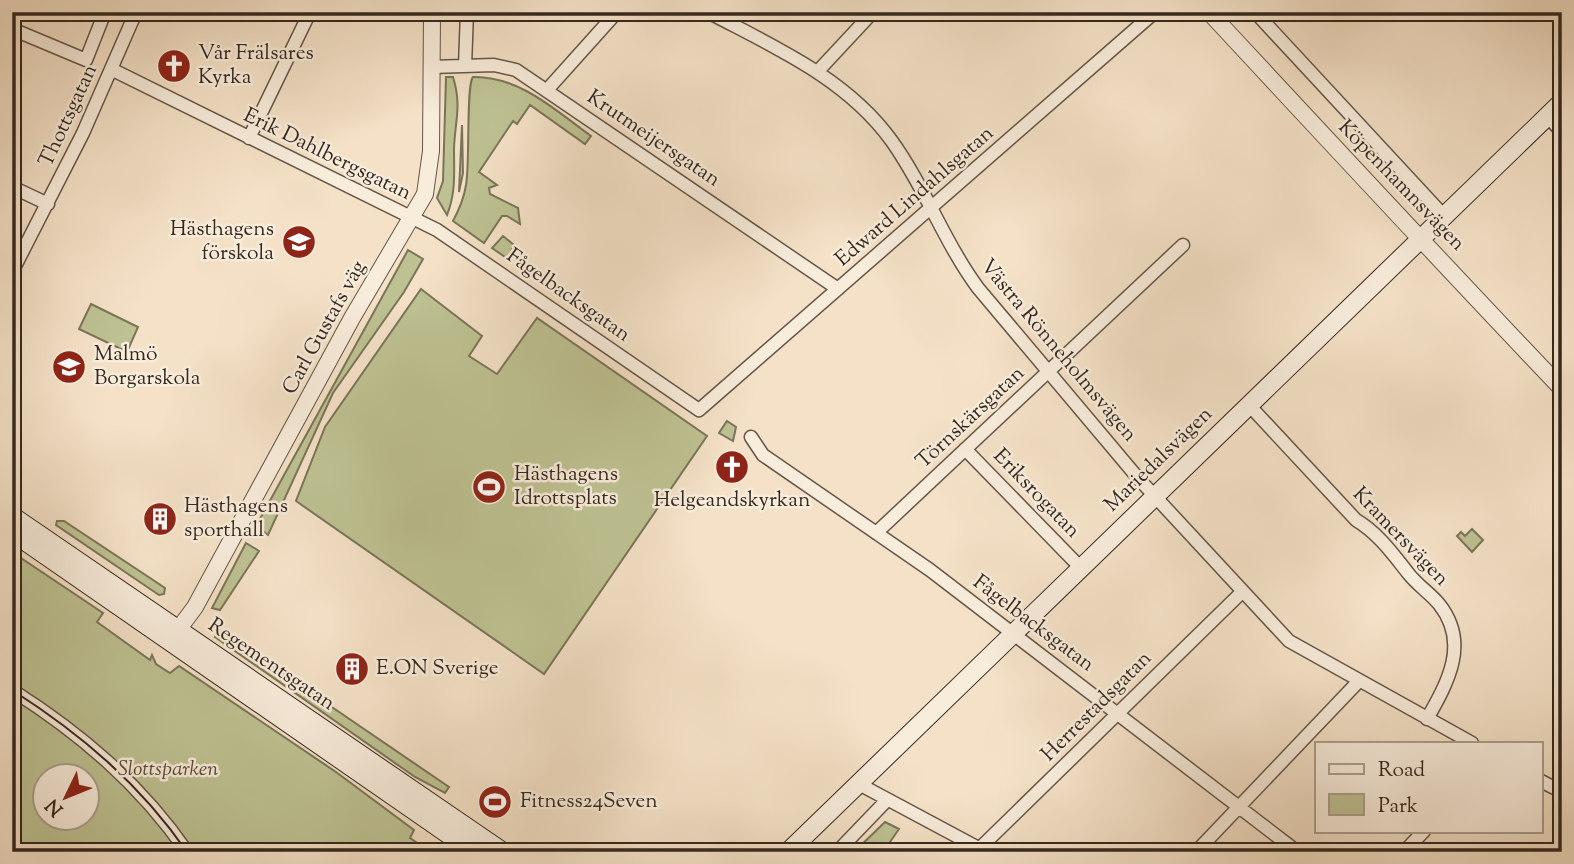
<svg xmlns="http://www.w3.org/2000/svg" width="1574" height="864" viewBox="0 0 1574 864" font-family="'Sorts Mill Goudy',serif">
	<rect width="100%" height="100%" fill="#f4e1c7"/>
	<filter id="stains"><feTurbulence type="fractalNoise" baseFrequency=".00286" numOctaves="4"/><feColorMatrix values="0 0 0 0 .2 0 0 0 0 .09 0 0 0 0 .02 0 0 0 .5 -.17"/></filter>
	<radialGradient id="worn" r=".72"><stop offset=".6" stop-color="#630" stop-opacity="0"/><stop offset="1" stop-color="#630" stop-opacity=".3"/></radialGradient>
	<path fill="#bec293" stroke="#7a7559" stroke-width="2" fill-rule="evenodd" d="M446 77H453C462 106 455 120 454 149 454 172 456 193 447 215L437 198 443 181Z
		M473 77C520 76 556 111 591 136L585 144 530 105 517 124 513 121 479 172 497 185 489 188 490 194 518 208 520 224 507 216H502L484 243 453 221C459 210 464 198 466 185 470 165 466 84 473 77Z
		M462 125 463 173 459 192Z
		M503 236 514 245 508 259 492 248Z
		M408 250 423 259 404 292 333 393 268 535 256 526Z
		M421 289 482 336 469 356 497 374 537 318 707 436 544 674 296 501 325 427Z
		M91 304 138 327 127 352 79 329Z
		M727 421 736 427 733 441 719 433Z
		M57 521H64L165 588 164 594 159 595 56 525Z
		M1472 529 1483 540 1472 552 1457 536 1461 532 1465 536Z
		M246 543 259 551 220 610 212 608Z
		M12 552 103 613 97 622 150 660 152 655 156 664 170 673 179 666 336 772 414 830 410 838 429 851 12 852ZM46 776H88V818H46Z
		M219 630 449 787 445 793 415 777 215 637Z
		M885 822 899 829 883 852H854Z"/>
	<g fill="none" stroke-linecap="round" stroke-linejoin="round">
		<g stroke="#655649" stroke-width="15">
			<path id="minor" d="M708 12C774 47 846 78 891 140 925 187 944 242 978 288L1138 478 1289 641 1472 743
				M1255 12 1445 217
				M12 29 86 60 105 12
				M465 66 467 12
				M431 67 494 65 516 70 838 289
				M113 70 437 230 699 410 1155 12
				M819 70 873 12
				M547 90 617 12
				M1547 116 1562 132
				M249 138 310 12
				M12 187 48 204
				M12 272 83 133 136 12
				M1249 405 1356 520C1378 533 1393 554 1408 573 1417 585 1430 593 1439 604 1470 643 1448 682 1427 719
				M751 437 763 455 930 570 1291 847
				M965 449 1079 566
				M876 533 1183 245
				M12 690C81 734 140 784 187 852
				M1541 781 1562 792
				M857 783 986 852
				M980 848 1242 592
				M837 852 887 800
				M1196 852 1358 682
				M1404 852 1424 831"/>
		</g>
		<g stroke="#655649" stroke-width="18">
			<path id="tertiary" d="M1209 12C1326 138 1443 264 1562 389
				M172 638 195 607 352 318 425 194 431 151 432 12"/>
		</g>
		<g stroke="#35281f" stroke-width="20">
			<path id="secondary" d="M12 516 503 852
				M12 532 474 852
				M788 852 1562 102"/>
		</g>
		<use href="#minor" stroke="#f8ecdb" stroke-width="12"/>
		<use href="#tertiary" stroke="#f8ecdb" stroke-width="16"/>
		<use href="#secondary" stroke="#f8ecdb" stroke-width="18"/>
		<path stroke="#35281f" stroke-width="2" d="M12 690C81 734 140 784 187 852"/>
	</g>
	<defs>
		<g id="church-disc" transform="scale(1.75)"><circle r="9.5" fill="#8f2418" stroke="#f8ecdb"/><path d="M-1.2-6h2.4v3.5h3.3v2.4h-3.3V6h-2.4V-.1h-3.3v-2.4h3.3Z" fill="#fff"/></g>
		<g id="school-disc" transform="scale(1.75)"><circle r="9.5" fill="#8f2418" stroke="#f8ecdb"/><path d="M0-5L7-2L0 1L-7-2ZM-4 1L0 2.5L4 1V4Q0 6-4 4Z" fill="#fff"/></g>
		<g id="stadium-disc" transform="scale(1.75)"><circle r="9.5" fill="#8f2418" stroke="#f8ecdb"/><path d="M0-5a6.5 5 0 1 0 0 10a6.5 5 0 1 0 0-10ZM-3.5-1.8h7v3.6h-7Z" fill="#fff"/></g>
		<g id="building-disc" transform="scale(1.75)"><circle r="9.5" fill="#8f2418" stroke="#f8ecdb"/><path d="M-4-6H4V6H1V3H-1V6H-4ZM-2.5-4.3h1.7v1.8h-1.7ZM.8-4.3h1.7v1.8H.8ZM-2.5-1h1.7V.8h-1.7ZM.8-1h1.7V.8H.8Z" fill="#fff"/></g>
	</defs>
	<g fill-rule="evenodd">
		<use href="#church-disc" x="174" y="66"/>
		<use href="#school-disc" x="299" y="242"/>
		<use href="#school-disc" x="69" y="367"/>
		<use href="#church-disc" x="732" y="467"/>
		<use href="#stadium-disc" x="489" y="487"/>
		<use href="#building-disc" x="160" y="519"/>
		<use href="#building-disc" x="352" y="669"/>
		<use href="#stadium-disc" x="495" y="802"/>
	</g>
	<g text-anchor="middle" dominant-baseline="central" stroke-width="5" stroke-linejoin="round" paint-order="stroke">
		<g font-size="21" fill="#35281f" stroke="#f8ecdb" text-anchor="start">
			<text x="198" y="54">Vår Frälsares<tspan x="198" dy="24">Kyrka</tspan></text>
			<text x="274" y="230" text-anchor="end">Hästhagens<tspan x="274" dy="24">förskola</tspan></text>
			<text x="94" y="355">Malmö<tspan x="94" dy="24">Borgarskola</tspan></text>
			<text x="514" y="475">Hästhagens<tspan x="514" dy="24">Idrottsplats</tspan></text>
			<text x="732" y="501" text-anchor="middle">Helgeandskyrkan</text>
			<text x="184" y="507">Hästhagens<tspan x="184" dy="24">sporthall</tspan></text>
			<text x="376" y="669">E.ON Sverige</text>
			<text x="520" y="802">Fitness24Seven</text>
		</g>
		<g font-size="21" fill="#35281f" stroke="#f8ecdb">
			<text transform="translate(69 116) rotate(-65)">Thottsgatan</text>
			<text transform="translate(653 139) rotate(34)">Krutmeijersgatan</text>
			<text transform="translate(327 155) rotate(26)">Erik Dahlbergsgatan</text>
			<text transform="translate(1401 186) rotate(46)">Köpenhamnsvägen</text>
			<text transform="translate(915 197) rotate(-41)">Edward Lindahlsgatan</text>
			<text transform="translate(568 296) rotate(35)">Fågelbacksgatan</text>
			<text transform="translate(325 328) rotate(-61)">Carl Gustafs väg</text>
			<text transform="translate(1058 351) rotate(50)">Västra Rönneholmsvägen</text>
			<text transform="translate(971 418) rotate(-43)">Törnskärsgatan</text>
			<text transform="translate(1159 460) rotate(-44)">Mariedalsvägen</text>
			<text transform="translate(1036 494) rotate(46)">Eriksrogatan</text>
			<text transform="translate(1400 537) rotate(46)">Kramersvägen</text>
			<text transform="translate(1033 624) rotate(37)">Fågelbacksgatan</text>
			<text transform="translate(271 665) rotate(34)">Regementsgatan</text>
			<text transform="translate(1097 707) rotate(-45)">Herrestadsgatan</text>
		</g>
		<g font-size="21" font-style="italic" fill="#574e3c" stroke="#f8ecdb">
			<text x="168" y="770">Slottsparken</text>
		</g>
	</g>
	<rect width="1574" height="864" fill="none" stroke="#f4e1c7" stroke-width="42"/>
	<rect x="14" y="14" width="1546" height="836" fill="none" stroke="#35281f" stroke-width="3.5"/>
	<rect x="21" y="21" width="1532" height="822" fill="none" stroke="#35281f" stroke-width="2"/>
	<rect x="1315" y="742" width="228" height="91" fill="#f8ecdb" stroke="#aa9e90" stroke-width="2"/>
	<rect x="1329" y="764" width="35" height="10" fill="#f8ecdb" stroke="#aa9e90" stroke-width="2"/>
	<text x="1378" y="776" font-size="21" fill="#35281f">Road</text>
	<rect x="1329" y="794" width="35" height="21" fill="#bec293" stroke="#aa9e90" stroke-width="2"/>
	<text x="1378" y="812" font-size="21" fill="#35281f">Park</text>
	<g transform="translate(66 797) rotate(227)"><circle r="33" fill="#f8ecdb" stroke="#aa9e90" stroke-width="2"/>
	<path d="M0-5L12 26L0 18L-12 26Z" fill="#8f2418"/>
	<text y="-10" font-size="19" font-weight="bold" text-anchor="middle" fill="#35281f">N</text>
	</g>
	<rect width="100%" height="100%" filter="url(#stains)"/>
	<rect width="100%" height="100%" fill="url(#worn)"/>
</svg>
